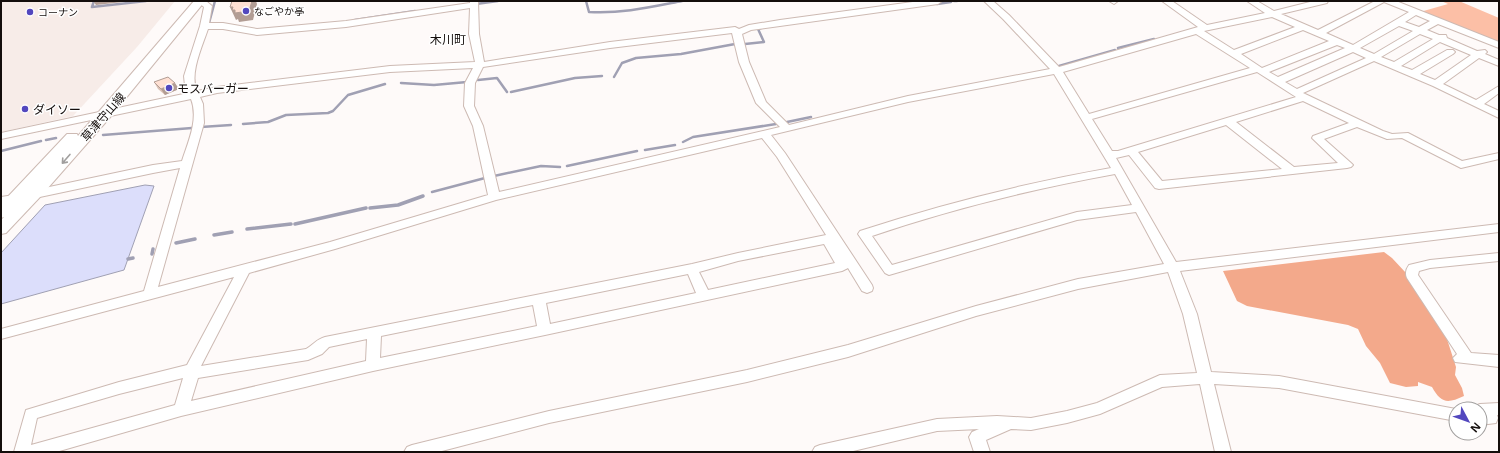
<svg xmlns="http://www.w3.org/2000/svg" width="1500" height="453" viewBox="0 0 1500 453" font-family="'Noto Sans','Noto Sans JP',sans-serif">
	<rect width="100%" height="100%" fill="#fefaf9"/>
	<path fill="#f7ece8" d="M1 1H93L91 8 152 1H175L137 47 73 116 1 132Z"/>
	<path fill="#fcbfa6" d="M1441 1H1459L1499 18V43L1420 12 1448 4Z"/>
	<path fill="#f3a98b" d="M1384 252 1392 258 1406 273 1424 303 1446 336 1456 367 1455 375 1462 388 1464 396C1447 404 1441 403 1432 387L1418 382V386L1406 387 1390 383 1380 363 1366 346 1358 329 1348 325 1247 306 1237 301 1223 271Z"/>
	<path fill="#dcdefb" stroke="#a0a0b3" d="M145 185 154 186 124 270 1 304V253L45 205Z"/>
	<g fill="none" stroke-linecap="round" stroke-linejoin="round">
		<path stroke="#a0a0b3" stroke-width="2.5" d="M94 1 92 7 146 1
			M586 1 589 12C621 14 651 7 682 1
			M954 1H957
			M476 4 498 1
			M937 4 951 2
			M355 20 415 11
			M213 24 209 23 215 1
			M745 44 764 42 758 29 761 28
			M1118 48 1154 39
			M1059 66 1115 50
			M614 77 622 63 636 58 681 54 735 44
			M478 80 497 78 507 92
			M401 83 434 85 467 82
			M511 92 575 78 602 76
			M787 122 811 117
			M243 124 268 122 286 115 328 113 333 111 348 95 385 84
			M201 127 231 125
			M103 135 192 128
			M46 140 56 138
			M683 142 693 137 776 124
			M645 150 675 145
			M1 151 41 141
			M567 166 637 151
			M494 176 541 166 560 167
			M432 192 485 178"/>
		<path stroke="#a0a0b3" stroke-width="3.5" d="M370 208 398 205 423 196
			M295 224 366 208
			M247 229 291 224
			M214 235 232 232
			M176 243 195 239
			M152 254 153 249
			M128 259 133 258"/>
		<g stroke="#cdbab3" stroke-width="2">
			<path id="minor" d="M196 1H206L212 6 209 23H223L257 29 346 21 470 3V1H478L479 34 484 62 610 42 735 27 739 29 749 25 780 20 920 1H942L938 4 751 30 742 34 749 62 766 102 789 125 908 96 1050 69 1003 19 984 1H993L1009 15 1059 67 1198 27 1162 1H1172L1207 25 1265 13 1247 1H1257L1274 11 1314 1H1328L1327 3 1281 14 1318 30 1375 1H1396L1499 42V48L1438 24 1427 30 1439 35H1446L1447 38 1477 51 1485 50 1487 52 1485 54 1499 60V66L1479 58 1443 84 1476 100 1499 86V93L1484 104 1499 111V118L1433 86 1374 61 1303 93 1383 131 1392 134 1408 133 1462 161 1499 153V159L1461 168 1402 138 1387 139 1357 127 1324 139 1351 163 1353 165 1351 167 1347 168 1159 189 1155 188 1129 155 1116 158 1176 262 1499 224V232L1180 271 1197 314 1211 372 1279 376 1456 409V421L1279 388 1214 384 1231 452H1215L1200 384 1162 387 1100 414 1067 423 1031 430 1011 429 986 440 990 452H974L969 437 972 432 979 429 937 431 849 452H812L815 447 820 445 937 419 997 416 1031 418 1067 411 1097 403 1160 375 1197 373 1183 314 1168 272 1078 289 976 316 848 357 747 382 549 423 438 452H404L407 447 412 445 549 411 747 370 848 345 976 306 1078 279 1164 264 1136 212 1077 220 889 275 885 273 858 234 860 231C942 204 1026 183 1111 168L1054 74 908 102 771 135 785 153 872 285 873 288 872 291 867 293 862 291 848 268 842 271 545 335 373 371 181 416 56 452H14L26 410 119 382 187 365 234 277 1 339V329L144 291 180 168 153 173 35 198 31 197 29 194 31 191 35 190 153 165 182 161C188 142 199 119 191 99L1 139V133L188 93 185 86 184 76 200 26 204 7ZM1384 2 1409 12 1353 45 1326 33ZM470 8 469 34 475 62 390 66 217 87 197 91C189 74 202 47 208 29H223L257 35 346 27ZM1416 15 1430 21 1419 27 1405 22ZM1272 17 1295 27 1234 50 1204 31ZM1399 26 1413 31 1374 54 1360 48ZM1303 30 1329 41 1262 68 1241 54ZM732 33 739 62 756 103 780 127 499 192 483 126 474 106 475 83 483 67 610 48ZM1196 34 1250 68 1089 114 1063 72ZM1420 34 1433 39 1394 62 1381 57ZM1440 42 1471 55 1435 80 1420 74 1453 54 1455 52 1453 50H1447L1412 70 1401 66ZM1337 45 1345 48 1278 77 1269 72ZM1353 52 1366 58 1297 89 1285 82ZM473 68 465 83 464 106 473 126 488 195 330 242 158 287 204 123 203 104 200 97 217 93 390 72ZM1257 72 1296 97 1118 151H1112L1092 119ZM1303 101 1349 123 1313 136 1312 138 1338 163 1294 167 1236 122ZM1226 125 1282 169 1162 181 1138 152ZM762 138 777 157 826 235 738 253 692 264 325 337C317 339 313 345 306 349L201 366 249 273 335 249 496 200ZM1115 174 1132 205 1077 212 892 265 872 236C951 209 1032 189 1115 174ZM824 244 835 263 708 290 699 272 738 261ZM688 274 696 293 550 324 546 303ZM533 305 537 326 380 358 381 336ZM367 339 366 361 191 401 198 378 308 360 322 354 329 347ZM183 378 175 405 31 445 37 418 119 394Z
				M1109 1H1118L1114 4Z
				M14 195 18 196 20 199 18 202 1 205V197Z
				M1499 253V261L1430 268 1419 271 1418 275 1471 353 1499 355V367L1455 362 1453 358 1457 354 1407 278C1405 274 1406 269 1409 265L1430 260Z
				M1499 403V415H1497L1498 418 1496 423 1480 425V409H1473L1475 406 1480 404Z"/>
		</g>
		<g stroke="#cdbab3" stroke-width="2">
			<path id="major" d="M194 1H205L112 115 40 197 6 233 1 234V220L4 217 1 218V204L67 134H77L78 136Z"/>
		</g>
		<use href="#minor" fill="#fff" fill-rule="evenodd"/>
		<use href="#major" fill="#fff" fill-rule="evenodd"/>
	</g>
	<path fill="#dbc1b5" d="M154 82 179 89 165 95 158 89Z"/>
	<path fill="#b29d94" d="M93 1H132L96 5Z
		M252 1H256L257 4 253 20 239 22 238 19 236 20 230 7Z
		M175 83 179 89 165 95 161 89Z"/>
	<path fill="#ffe0d3" stroke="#b29d94" d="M232 1H252L249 11 235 13V10H232L233 7H230Z
		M168 77 175 83 161 89 154 82Z"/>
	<defs><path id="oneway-shaft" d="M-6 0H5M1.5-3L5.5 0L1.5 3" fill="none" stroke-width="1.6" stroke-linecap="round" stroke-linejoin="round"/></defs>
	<use stroke="#a19f9e" href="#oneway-shaft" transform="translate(66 159) rotate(131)"/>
	<g fill="#5247be" stroke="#fff" stroke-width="1.5">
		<circle cx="246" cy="11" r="4"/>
		<circle cx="30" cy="12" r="4"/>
		<circle cx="169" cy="88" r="4"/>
		<circle cx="25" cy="109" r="4"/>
	</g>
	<g text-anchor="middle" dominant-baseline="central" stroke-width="3" stroke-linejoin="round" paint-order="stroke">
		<g font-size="10" fill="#140e0c" stroke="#fff" text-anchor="start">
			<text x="254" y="11">なごやか亭</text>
			<text x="38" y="12">コーナン</text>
		</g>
		<g font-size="12" fill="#140e0c" stroke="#fff">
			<text x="448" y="39">木川町</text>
		</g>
		<g font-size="12" fill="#140e0c" stroke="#fff" text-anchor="start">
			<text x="177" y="88">モスバーガー</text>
			<text x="33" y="109">ダイソー</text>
		</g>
		<g font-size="12" fill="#140e0c" stroke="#fff">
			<text transform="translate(103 117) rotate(-49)">草津守山線</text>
		</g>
	</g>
	<rect width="1500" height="453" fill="none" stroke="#140e0c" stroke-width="4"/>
	<g transform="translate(1468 421) rotate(131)"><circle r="19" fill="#ffffff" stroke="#a19f9e"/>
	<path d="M0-3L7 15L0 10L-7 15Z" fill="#5247be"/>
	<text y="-6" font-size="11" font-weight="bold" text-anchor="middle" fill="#140e0c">N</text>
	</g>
</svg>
